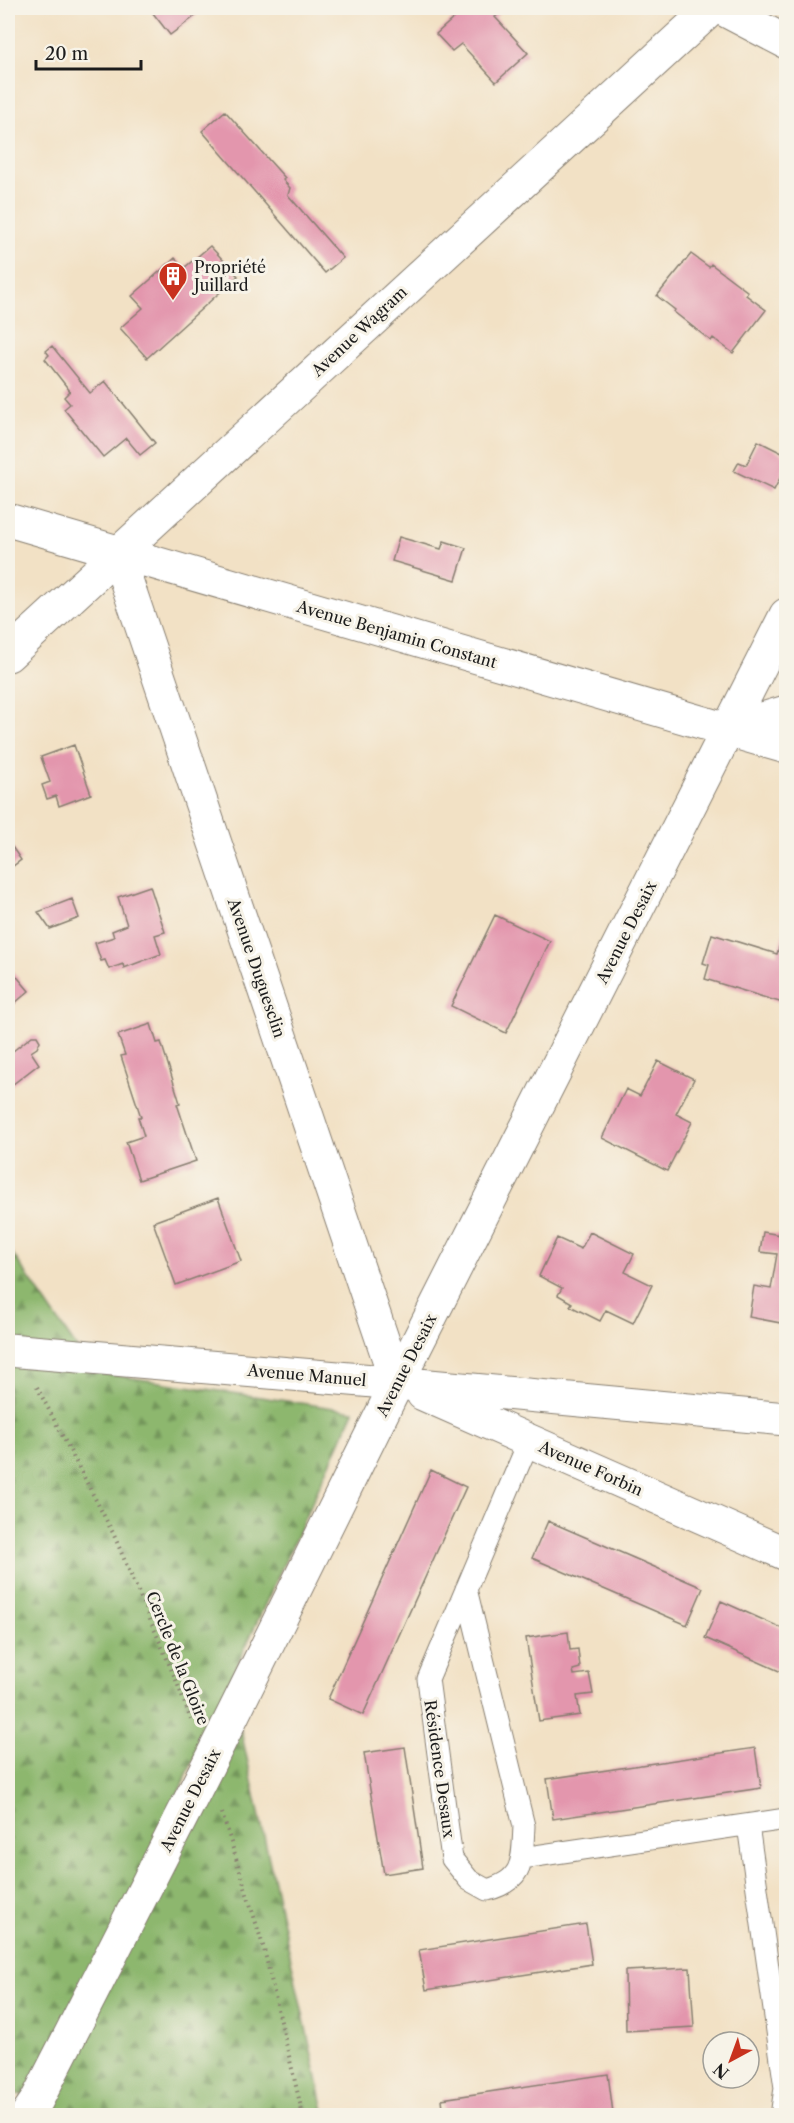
<svg xmlns="http://www.w3.org/2000/svg" width="794" height="2123" viewBox="0 0 794 2123" font-family="'Libre Caslon Text',serif">
	<defs>
		<pattern id="forest-firs" width="22" height="20" patternUnits="userSpaceOnUse" patternTransform="scale(1.5)"><rect width="22" height="20" fill="#8db76e"/><path d="M5 1l3.5 6h-7zM16 11l3.5 6h-7z" fill="#72945a"/></pattern>
	</defs>
	<rect width="100%" height="100%" fill="#f7f3e8"/>
	<filter id="ink" filterUnits="userSpaceOnUse"><feTurbulence type="fractalNoise" baseFrequency=".0167" numOctaves="2"/><feDisplacementMap in="SourceGraphic" scale="12" xChannelSelector="R" yChannelSelector="G"/><feConvolveMatrix kernelMatrix="1 2 1 2 8 2 1 2 1" color-interpolation-filters="sRGB"/></filter>
	<filter id="wash" filterUnits="userSpaceOnUse"><feTurbulence type="fractalNoise" baseFrequency=".008" numOctaves="4" result="noise"/><feDisplacementMap in="SourceGraphic" scale="24" xChannelSelector="R" yChannelSelector="G"/><feGaussianBlur stdDeviation="1.35" result="paint"/><feColorMatrix in="noise" values="0 0 0 0 0 0 0 0 0 0 0 0 0 0 0 0 0 1.4 0 .05"/><feComposite in="paint" operator="in"/></filter>
	<g filter="url(#wash)">
		<rect width="100%" height="100%" fill="#f2e1c5"/>
		<path fill="url(#forest-firs)" stroke="#546a45" stroke-width="1.5" d="M8 1247 93 1372 354 1411 37 2100 8 2091Z
			M241 1731 325 2115H36Z"/>
		<g id="blocks">
			<path fill="#e396ad" d="M149 8H206L170 35Z
				M465 8H495L500 13 495 17 528 53 496 82 461 44 452 51 436 34Z
				M225 111 285 178 283 180 290 188 288 195 343 258 325 273 202 131Z
				M210 246 238 276 147 358 120 328 143 308 132 296 175 258 184 268Z
				M691 254 709 267 711 264 748 292 746 295 766 310 733 353 713 338 711 341 674 312 675 310 657 296Z
				M52 346 90 393 105 381 155 443 140 455 126 438 103 457 64 409 70 404 64 397 70 391 45 359 49 355 46 351Z
				M758 441 786 455V466L774 490 734 471 739 462 746 465Z
				M399 537 441 549 444 541 466 548 456 580 392 561Z
				M74 745 91 794 59 806 56 796 47 799 42 785 50 782 41 757Z
				M8 841 21 860 9 869 8 867Z
				M150 886 165 932 155 935 161 954 124 968 123 964 109 969 105 960 101 961 95 943 114 937 112 931 127 925 118 897Z
				M72 899 79 918 50 929 38 912Z
				M495 915 550 941 506 1033 451 1006Z
				M786 926V1004L705 979 709 965 703 963 712 934 777 954Z
				M8 966 29 991 8 1009Z
				M151 1024 157 1043 161 1042 180 1103 177 1104 196 1161 139 1180 126 1142 144 1136 138 1117H141L121 1056 125 1055 118 1035Z
				M32 1036H37L40 1041 37 1048 31 1052 39 1064 8 1088V1055Z
				M658 1061 694 1079 676 1114 692 1122 667 1171 602 1138 626 1089 640 1096Z
				M218 1198 241 1261 176 1285 153 1222Z
				M590 1232 634 1254 625 1272 652 1285 633 1323 606 1310 600 1321 570 1306 572 1303 558 1295 562 1288 539 1276 557 1238 581 1249Z
				M763 1232 786 1236V1324L749 1317 754 1286 771 1289 777 1254 760 1252Z
				M431 1470 466 1487 363 1715 328 1699Z
				M548 1521 703 1588 687 1625 532 1558Z
				M721 1601 786 1630V1674L705 1638Z
				M568 1632 570 1650 578 1649 580 1668 573 1670 574 1675 589 1673 593 1694 577 1696 580 1715 539 1721 526 1638Z
				M405 1747 423 1868 384 1874 364 1753Z
				M755 1748 761 1788 553 1819 547 1779Z
				M586 1924 592 1964 426 1990 419 1950Z
				M690 1968 694 2027 626 2031 625 1971Z
				M608 2074 613 2113 597 2116H444L442 2099Z"/>
		</g>
	</g>
	<g filter="url(#ink)">
		<use href="#blocks" fill-opacity="0" stroke="#877e70" stroke-width="1.5"/>
		<g fill="none" stroke-linecap="round" stroke-linejoin="round">
			<g stroke="#877e70" stroke-width="23">
				<path id="lane" d="M466 1589 524 1826C522 1860 525 1880 487 1890L469 1880 452 1859 428 1679 529 1441
					M748 1825 785 2088 781 2116
					M522 1858 786 1819"/>
			</g>
			<g stroke="#877e70" stroke-width="35">
				<path id="street" d="M721 8 786 42
					M8 520 786 747
					M117 553 397 1383
					M8 655 712 8
					M729 729 786 712
					M8 1350 397 1383 786 1419
					M423 1394 786 1554
					M26 2116 37 2100 208 1765 397 1383 786 615"/>
			</g>
			<path stroke="#877e70" stroke-width="4" stroke-dasharray="1.5 4.5" stroke-linecap="butt" d="M37 1387 113 1533 176 1680 191 1720
				M222 1813 264 1949 303 2116"/>
			<use href="#lane" stroke="#fff" stroke-width="21"/>
			<use href="#street" stroke="#fff" stroke-width="33"/>
		</g>
	</g>
	<defs>
		<g id="building-pin" transform="scale(1.5)"><path d="M0 17L-7.5 6A9.5 9.5 0 1 1 7.5 6Z" fill="#c8321e" stroke="#f7f3e8"/><path d="M-4-6H4V6H1V3H-1V6H-4ZM-2.5-4.3h1.7v1.8h-1.7ZM.8-4.3h1.7v1.8H.8ZM-2.5-1h1.7V.8h-1.7ZM.8-1h1.7V.8H.8Z" fill="#fff"/></g>
	</defs>
	<g fill-rule="evenodd">
		<use href="#building-pin" x="173" y="276"/>
	</g>
	<g text-anchor="middle" dominant-baseline="central" stroke-width="6" stroke-linejoin="round" paint-order="stroke">
		<g font-size="16" fill="#1c1c1c" stroke="#f7f3e8" text-anchor="start">
			<text x="194" y="267">Propriété<tspan x="194" dy="18">Juillard</tspan></text>
		</g>
		<g font-size="16" fill="#1c1c1c" stroke="#f7f3e8">
			<text transform="translate(359 331) rotate(-43)">Avenue Wagram</text>
			<text transform="translate(397 634) rotate(16)">Avenue Benjamin Constant</text>
			<text transform="translate(626 932) rotate(-63)">Avenue Desaix</text>
			<text transform="translate(257 968) rotate(71)">Avenue Duguesclin</text>
			<text transform="translate(406 1365) rotate(-63)">Avenue Desaix</text>
			<text transform="translate(307 1375) rotate(5)">Avenue Manuel</text>
			<text transform="translate(591 1468) rotate(24)">Avenue Forbin</text>
			<text transform="translate(178 1658) rotate(68)">Cercle de la Gloire</text>
			<text transform="translate(440 1769) rotate(82)">Résidence Desaux</text>
			<text transform="translate(190 1800) rotate(-63)">Avenue Desaix</text>
		</g>
	</g>
	<rect width="794" height="2123" fill="none" stroke="#f7f3e8" stroke-width="30"/>
	<g transform="translate(731 2060) rotate(221)"><circle r="28" fill="#f7f3e8" stroke="#9f9d96" stroke-width="1.5"/>
	<path d="M0-4.5L10 22L0 15L-10 22Z" fill="#c8321e"/>
	<text y="-9" font-size="16" font-weight="bold" text-anchor="middle" fill="#1c1c1c">N</text>
	</g>
	<path d="M36 60v9h105v-9" fill="none" stroke="#1c1c1c" stroke-width="3"/>
	<text x="45" y="60" font-size="18" fill="#1c1c1c" stroke="#f7f3e8" stroke-width="4.5" paint-order="stroke">20 m</text>
</svg>
